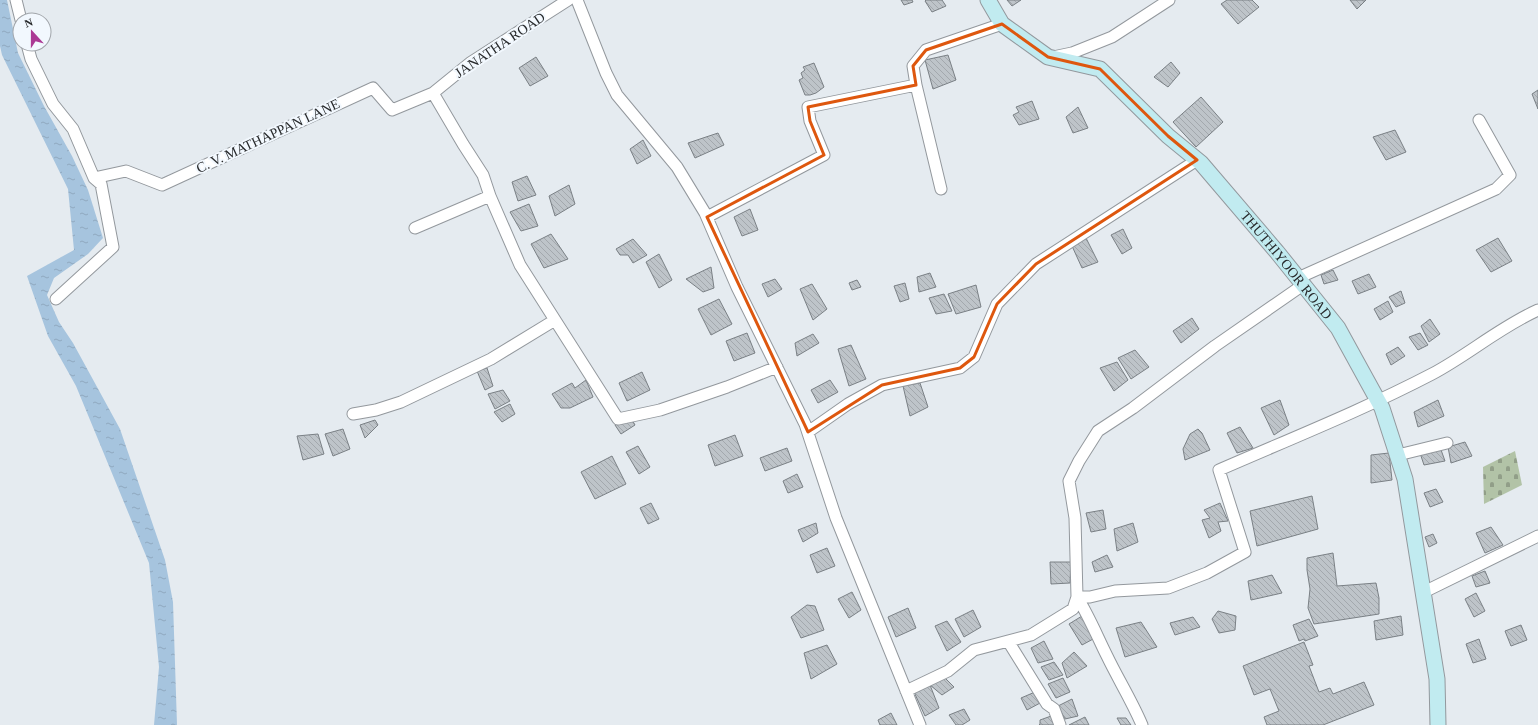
<svg xmlns="http://www.w3.org/2000/svg" width="1538" height="725" viewBox="0 0 1538 725" font-family="'Times New Roman',serif">
	<defs>
		<pattern id="cemetery-stones" width="16" height="16" patternUnits="userSpaceOnUse"><rect width="16" height="16" fill="#b2c3a7"/><path d="M2 7V4a2 2 0 0 1 4 0v3zM10 15v-3a2 2 0 0 1 4 0v3z" fill="#919e88"/></pattern>
		<pattern id="water-ripples" width="26" height="14" patternUnits="userSpaceOnUse"><rect width="26" height="14" fill="#a6c4de"/><path d="M2 4q2-2 4 0t4 0M15 11q2-2 4 0t4 0" fill="none" stroke="#8fa8bf"/></pattern>
		<pattern id="building-back-hatch" width="6" height="6" patternUnits="userSpaceOnUse"><rect width="6" height="6" fill="#bec4c9"/><path d="M-1 5l2 2M0 0l6 6M5-1l2 2" fill="none" stroke="#a3a8ad"/></pattern>
	</defs>
	<rect width="100%" height="100%" fill="#e5ebf0"/>
	<path fill="url(#cemetery-stones)" d="M1515 451 1522 485 1484 504 1483 467Z"/>
	<path fill="url(#water-ripples)" d="M0 0H7L18 53 44 106 72 156 88 190 103 238 88 254 54 278 47 295 59 322 73 343 120 429 165 560 173 602 177 725H154L159 667 149 563 76 386 48 336 27 276 74 250 68 189 2 55 0 46Z"/>
	<path fill="url(#building-back-hatch)" stroke="#7a8085" d="M901 0H912L913 2 904 5Z
		M926 0H942L946 6 932 12 925 1Z
		M1007 0H1021L1012 6Z
		M1227 0H1252L1259 7 1238 24 1221 4Z
		M1350 0H1366L1357 9Z
		M948 55 956 80 933 89 925 60Z
		M536 57 548 76 530 86 519 68Z
		M1171 62 1180 73 1168 87 1154 77Z
		M814 63 824 87 816 93 810 95H805L799 80 803 78 801 73 805 70 803 67Z
		M1538 90V109L1532 94Z
		M1201 97 1223 122 1196 147 1173 122Z
		M1032 101 1039 119 1019 125 1013 115 1019 112 1016 107Z
		M1078 107 1088 128 1073 133 1066 117Z
		M1395 130 1406 152 1386 160 1373 137Z
		M718 133 724 145 695 158 688 143Z
		M643 140 651 156 637 164 630 149Z
		M527 176 536 195 518 201 512 182Z
		M569 185 575 204 555 216 549 196Z
		M529 204 538 226 521 231 510 212Z
		M750 209 758 230 742 236 734 217Z
		M1123 229 1132 248 1122 254 1111 235Z
		M551 234 568 259 544 268 531 244Z
		M1086 238 1098 262 1082 268 1072 246Z
		M1498 238 1512 261 1491 272 1476 250Z
		M633 239 647 255 633 263 628 255H620L616 249Z
		M659 254 672 280 659 288 646 262Z
		M711 267 714 288 703 292 686 279Z
		M1333 270 1338 280 1324 284 1321 275Z
		M930 273 936 287 919 292 917 277Z
		M1369 274 1376 287 1358 294 1352 281Z
		M775 279 782 289 768 297 762 284Z
		M857 280 861 287 852 290 849 283Z
		M905 283 909 299 900 302 894 286Z
		M812 284 827 309 813 320 800 289Z
		M976 285 981 307 956 314 948 294Z
		M1401 291 1405 303 1396 307 1389 297Z
		M944 294 952 311 936 314 929 298Z
		M719 299 732 324 711 335 698 309Z
		M1388 301 1393 312 1380 320 1374 309Z
		M1192 318 1199 329 1181 343 1173 331Z
		M1430 319 1440 334 1429 342 1421 326Z
		M747 333 755 353 734 361 726 341Z
		M1420 333 1428 345 1418 350 1409 337Z
		M813 334 819 343 797 356 795 343Z
		M851 345 866 379 849 386 838 349Z
		M1398 347 1405 356 1391 365 1386 354Z
		M1135 350 1149 367 1131 379 1118 358Z
		M1117 362 1128 380 1114 391 1100 368Z
		M487 368 493 386 485 390 477 371Z
		M642 372 650 390 627 401 619 383Z
		M586 380 593 397 570 408H561L552 394 572 383 575 388Z
		M830 380 838 392 818 403 811 390Z
		M920 383 928 407 910 416 903 386Z
		M503 390 510 401 495 409 488 394Z
		M1280 400 1289 425 1274 435 1261 408Z
		M1438 400 1444 416 1418 427 1414 412Z
		M510 404 515 414 502 422 494 412Z
		M630 416 635 425 621 434 615 425Z
		M375 420 378 425 365 438 360 425Z
		M1240 427 1253 448 1237 453 1227 433Z
		M343 429 350 449 333 456 325 434Z
		M1198 429 1202 433 1210 450 1185 460 1183 449 1190 434Z
		M318 434 324 454 303 460 297 436Z
		M735 435 743 456 715 466 708 445Z
		M1465 442 1472 456 1451 463 1448 447Z
		M638 446 650 467 639 474 626 452Z
		M1440 447 1445 461 1424 465 1420 453Z
		M787 448 792 461 765 471 760 458Z
		M1389 453 1392 480 1371 483V455Z
		M612 456 626 484 595 499 581 472Z
		M797 474 803 487 788 493 783 481Z
		M1436 489 1443 502 1430 507 1424 493Z
		M1312 496 1318 529 1257 546 1250 511Z
		M651 503 659 519 648 524 640 508Z
		M1220 503 1228 521 1218 522 1221 531 1209 538 1202 520 1210 518 1204 510Z
		M1103 510 1106 529 1091 532 1086 513Z
		M816 523 818 533 803 542 798 530Z
		M1133 523 1138 542 1117 551 1114 529Z
		M1491 527 1503 545 1485 553 1476 533Z
		M1433 534 1437 543 1429 547 1425 537Z
		M827 548 835 566 817 573 810 555Z
		M1333 553 1337 586 1376 583 1379 598V614L1314 624 1308 608 1310 589 1307 570V558Z
		M1107 555 1113 567 1095 572 1092 562Z
		M1050 562H1071L1070 583 1051 584Z
		M1485 571 1490 583 1476 587 1472 576Z
		M1272 575 1282 593 1251 600 1248 581Z
		M852 592 861 610 849 618 838 599Z
		M1476 593 1485 611 1474 617 1465 599Z
		M807 605 815 606 824 630 801 638 791 617Z
		M908 608 916 628 896 637 888 617Z
		M973 610 981 627 964 637 955 619Z
		M1218 611 1236 616 1235 630 1219 633 1212 619Z
		M1082 616 1095 638 1082 645 1069 624Z
		M1401 616 1403 635 1376 640 1374 621Z
		M1193 617 1200 627 1175 635 1170 623Z
		M1309 619 1318 636 1305 641 1304 639 1299 641 1293 625Z
		M947 621 961 642 947 651 935 626Z
		M1141 622 1157 647 1125 657 1116 628Z
		M1521 625 1527 640 1511 646 1505 631Z
		M1479 639 1486 659 1473 663 1466 644Z
		M1044 641 1053 659 1038 663 1031 648Z
		M1304 642 1313 665 1309 666 1319 692 1330 688 1333 694 1364 682 1374 705 1323 725H1267L1264 717 1279 711 1270 689 1254 695 1243 666Z
		M827 645 837 664 811 679 804 653Z
		M1074 652 1087 666 1067 678 1062 663Z
		M1054 662 1063 675 1049 680 1041 667Z
		M944 677 954 687 942 695 930 685Z
		M1063 678 1070 692 1056 698 1048 684Z
		M930 685 939 708 925 716 914 692Z
		M1035 692 1042 702 1027 710 1021 698Z
		M1072 699 1078 716 1065 719 1058 706Z
		M964 709 970 720 962 725H956L949 715Z
		M891 713 897 725H880L878 720Z
		M1054 715 1058 725H1039L1040 724V720Z
		M1085 717 1089 725H1069Z
		M1117 718H1126L1131 725H1121Z"/>
	<g fill="none" stroke-linecap="round" stroke-linejoin="round">
		<g stroke="#93989d" stroke-width="13">
			<path id="street" d="M16 0 21 20
				M577 0 606 73 617 95 677 167 705 213 737 287 805 424 836 518 920 725
				M27 44 31 59 53 104 73 129 94 178 101 184 113 247 56 299
				M1053 57 1072 53 1112 37 1169 0
				M916 85 941 189
				M433 93 463 144 483 175 490 196 520 265 618 419 660 410 727 387 777 367
				M94 178 126 171 162 185 373 88 392 110 433 93 470 63 568 0
				M707 217 824 155 810 121 808 107 916 85 913 66 926 50 1002 24
				M415 228 490 196
				M1298 278 1496 189 1510 175 1479 120
				M353 414 376 410 401 402 491 359 555 320
				M808 432 848 404 882 385 960 368 974 357 997 304 1036 264 1197 160
				M1398 455 1447 443
				M1424 592 1538 536
				M1008 641 1047 704 1054 709 1060 725
				M906 691 948 671 974 650 1031 635 1073 609 1077 597 1075 518 1069 481 1079 461 1098 431 1133 408 1215 346 1303 285
				M1142 725C1132 701 1118 679 1107 656 1097 636 1089 616 1077 597H1090L1115 591 1168 588 1207 573 1245 552 1219 470C1290 439 1363 410 1432 374 1468 355 1500 327 1538 310"/>
		</g>
		<g stroke="#93989d" stroke-width="17">
			<g id="secondary">
				<path id="s1" d="M988 0 1002 24 1048 57 1100 69 1168 136 1201 163 1277 252 1338 328 1382 408 1405 479 1437 679 1438 725"/>
			</g>
		</g>
		<use href="#street" stroke="#fff" stroke-width="11"/>
		<use href="#secondary" stroke="#c1ebf0" stroke-width="15"/>
	</g>
	<path fill="none" stroke="#de570e" stroke-width="3" stroke-linejoin="round" d="M1002 24 1048 57 1100 69 1168 136 1197 160 1036 264 997 304 974 357 960 368 882 385 808 432 707 217 824 155 810 121 808 107 916 85 913 66 926 50Z"/>
	<g text-anchor="middle" dominant-baseline="central" stroke-width="4" stroke-linejoin="round" paint-order="stroke">
		<g font-size="14" fill="#27292b" stroke="#f2f8fe">
			<text transform="translate(500 45) rotate(-34)">JANATHA ROAD</text>
			<text transform="translate(268 136) rotate(-25)">C. V. MATHAPPAN LANE</text>
			<text stroke="none"><textPath href="#s1" startOffset="409">THUTHIYOOR ROAD</textPath></text>
		</g>
	</g>
	<g transform="translate(32 32) rotate(339)"><circle r="19" fill="#f2f8fe" stroke="#a1a5aa"/>
	<path d="M0-3L7 15L0 10L-7 15Z" fill="#ab3994"/>
	<text y="-6" font-size="11" font-weight="bold" text-anchor="middle" fill="#27292b">N</text>
	</g>
</svg>
